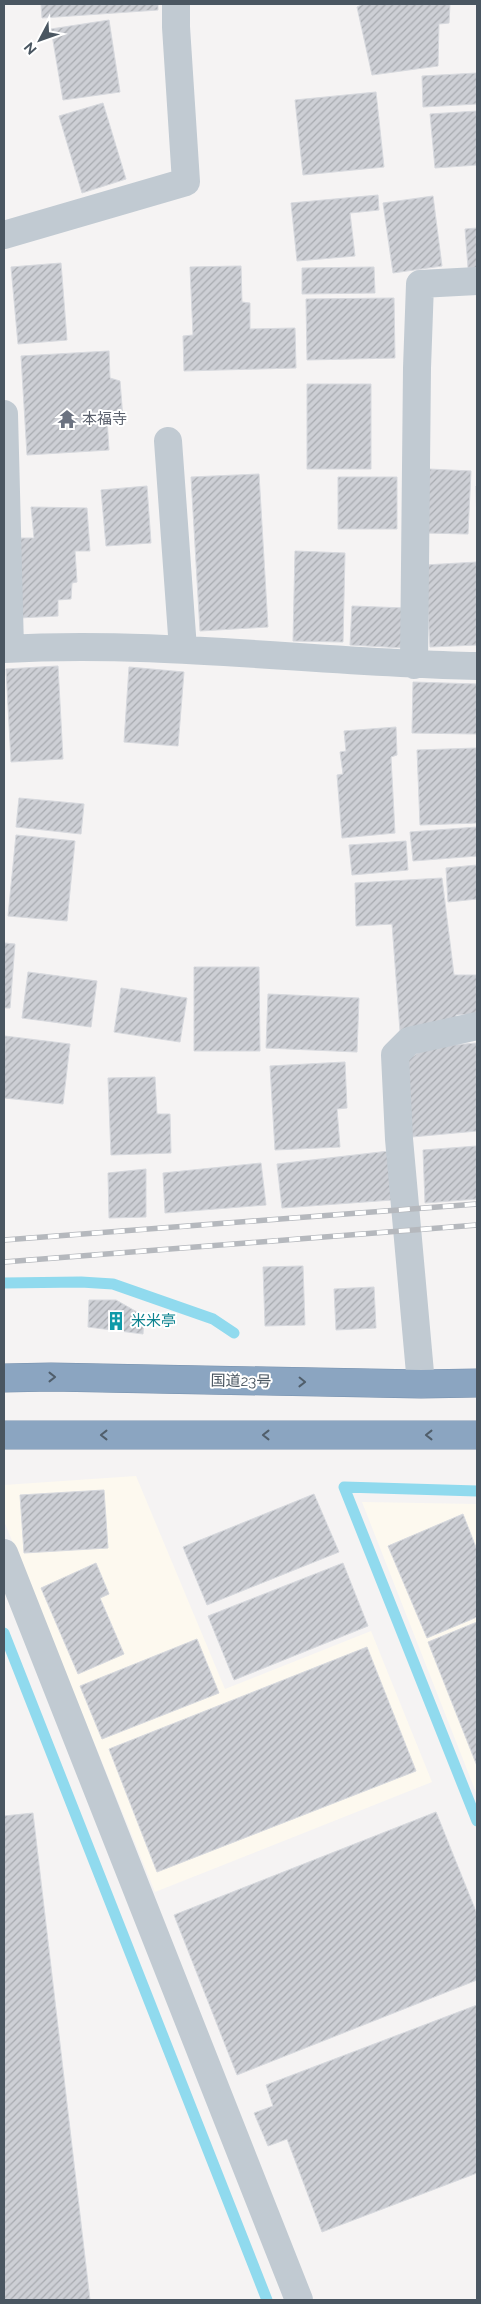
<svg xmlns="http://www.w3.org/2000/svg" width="481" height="2304" viewBox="0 0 481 2304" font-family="Raleway,'Noto Sans JP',sans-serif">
	<defs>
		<pattern id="building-hatch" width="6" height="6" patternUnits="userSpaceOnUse" patternTransform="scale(1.25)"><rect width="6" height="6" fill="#cdcfd5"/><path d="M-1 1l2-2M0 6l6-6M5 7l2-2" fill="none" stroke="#a8abb0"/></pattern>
	</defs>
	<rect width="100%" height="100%" fill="#f5f3f3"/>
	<path fill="#fdf9ef" d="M136 1476 225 1689 371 1631 432 1782 155 1892 4 1521V1485Z
		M362 1502 477 1504V1795Z"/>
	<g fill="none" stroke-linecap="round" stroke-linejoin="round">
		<path stroke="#90daee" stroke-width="11" d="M4 1283 81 1282 113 1284 213 1319 234 1333
			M477 1491 344 1487 477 1821
			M4 1633 267 2300"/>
	</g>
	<path fill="url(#building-hatch)" stroke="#d7d9de" d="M41 4H158V10L42 18Z
		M363 4H450L449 23 439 24 438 66 372 75 357 7Z
		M109 20 120 92 63 100 51 29Z
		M477 73V104L423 107 422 76Z
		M376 92 384 167 303 175 295 100Z
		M103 103 126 179 82 193 59 116Z
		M477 111V165L435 168 430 114Z
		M378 195 379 210 350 213 355 256 297 261 291 203Z
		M433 196 442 266 393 273 383 203Z
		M477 228V268H468L465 229Z
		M61 263 67 340 18 344 11 267Z
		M241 266 242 302 250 303V329L295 328 296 368 184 371 183 336 193 335 190 267Z
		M374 267 375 293 302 294V268Z
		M394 298 395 358 307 360 306 299Z
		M109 351 110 378 120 381 123 419H107L109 450 27 455 21 356Z
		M307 384H371V469H307Z
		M429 469 471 471 468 534 426 533Z
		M259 474 268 627 200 631 191 477Z
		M338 477H397V529H338Z
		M147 486 151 543 106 546 101 490Z
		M476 486H477V530Z
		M31 507 87 508 90 551H75L77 582 72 583 71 599 58 600V616L18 618 13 538H34Z
		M295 551 345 553 343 642 293 641Z
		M477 562V645L430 647 425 565Z
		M352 606 405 608 404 648 350 645Z
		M58 666 63 759 11 762 6 669Z
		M129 667 184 672 178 746 124 742Z
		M413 682 477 684V734L412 733Z
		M396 727 397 755 391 757 395 833 342 838 337 775 343 774 340 752 346 751 344 731Z
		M477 748V823L420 825 417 750Z
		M19 798 84 804 81 834 16 827Z
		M477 827V856L413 861 410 832Z
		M16 835 75 841 67 921 8 916Z
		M406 841 408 870 352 875 349 845Z
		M477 865V899L448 902 446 868Z
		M442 878 454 975H477V1014L456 1015V1026L400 1031 392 924 356 926 355 883Z
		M4 943 15 944 10 1008H4Z
		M194 967H259L260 1051H194Z
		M28 972 97 981 91 1027 22 1018Z
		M121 988 187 998 180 1042 114 1032Z
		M268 994 359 998 357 1052 266 1048Z
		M5 1036 70 1044 63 1104 4 1098Z
		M477 1043V1131L412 1137 405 1061 428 1047Z
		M345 1062 347 1108 337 1109 340 1147 275 1150 270 1066Z
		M155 1077 157 1114H170L171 1153 111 1155 108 1078Z
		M477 1146V1199L425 1203 423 1150Z
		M389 1151 392 1200 282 1208 277 1164Z
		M261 1163 266 1205 165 1213 163 1173Z
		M146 1169V1217L109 1218 108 1173Z
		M303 1266 305 1325 265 1326 263 1267Z
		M374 1287 376 1328 336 1330 334 1289Z
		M89 1300H116L144 1316 143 1334 88 1327Z
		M104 1490 108 1548 24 1553 20 1495Z
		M314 1494 339 1552 207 1605 183 1547Z
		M463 1514 477 1550V1617L427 1638 388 1546Z
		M96 1563 109 1594 100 1598 124 1654 78 1674 41 1588Z
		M343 1563 368 1626 234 1680 208 1616Z
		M477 1622V1766L428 1642Z
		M197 1639 219 1693 102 1739 80 1686Z
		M367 1647 416 1771 157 1872 109 1749Z
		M436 1812 477 1914V1980L237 2075 174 1915Z
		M33 1813 90 2300H4V1816Z
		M477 2005V2173L322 2232 287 2139 268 2146 254 2113 273 2106 266 2085Z"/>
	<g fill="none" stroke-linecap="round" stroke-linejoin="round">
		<g stroke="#7690ad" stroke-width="29">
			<path id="highway" d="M4 1378 51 1377 421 1384 477 1383
				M4 1435H477"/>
		</g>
		<path stroke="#c1cad2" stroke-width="28" d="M4 235 186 182 176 27V4
			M4 414 10 648
			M168 441 183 649
			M4 649C162 640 319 663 477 666
			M414 665 417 368 420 284 477 281
			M421 1384 399 1139 395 1055 409 1041 477 1026
			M4 1553 299 2300"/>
		<use href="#highway" stroke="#8ba5c1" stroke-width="28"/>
		<g stroke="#b5b8bd" stroke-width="5.5">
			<path id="rail" d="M4 1240 477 1204
				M4 1262 477 1225"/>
		</g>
		<use href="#rail" stroke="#fff" stroke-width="4" stroke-dasharray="11" stroke-linecap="butt"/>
	</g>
	<defs><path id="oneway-chevron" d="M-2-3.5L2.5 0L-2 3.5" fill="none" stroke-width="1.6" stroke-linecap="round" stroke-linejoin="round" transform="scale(1.25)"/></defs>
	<g stroke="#505e6b">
		<use href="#oneway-chevron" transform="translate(52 1377)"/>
		<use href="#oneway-chevron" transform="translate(302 1382) rotate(1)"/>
		<use href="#oneway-chevron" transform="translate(104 1435) rotate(-180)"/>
		<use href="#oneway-chevron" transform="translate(266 1435) rotate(-180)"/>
		<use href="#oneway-chevron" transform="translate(429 1435) rotate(-180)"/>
	</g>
	<defs>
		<g id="temple-bare" transform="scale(1.5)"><path d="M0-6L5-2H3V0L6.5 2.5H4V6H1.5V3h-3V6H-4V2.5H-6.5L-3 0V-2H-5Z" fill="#6b7280" stroke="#fff" stroke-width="2.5" paint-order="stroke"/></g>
		<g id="building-bare" transform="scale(1.5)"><path d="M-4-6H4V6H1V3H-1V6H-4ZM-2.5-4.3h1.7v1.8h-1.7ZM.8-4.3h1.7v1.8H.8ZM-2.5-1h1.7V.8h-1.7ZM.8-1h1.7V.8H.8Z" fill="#0f9aa8" stroke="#fff" stroke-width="2.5" paint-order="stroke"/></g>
	</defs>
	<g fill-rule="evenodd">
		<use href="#temple-bare" x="67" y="419"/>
		<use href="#building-bare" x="116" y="1321"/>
	</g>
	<g text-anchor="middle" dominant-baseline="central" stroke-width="4" stroke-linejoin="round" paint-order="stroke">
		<g font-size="15" fill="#5b616d" stroke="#fff" text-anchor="start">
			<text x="82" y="419">本福寺</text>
		</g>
		<g font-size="15" fill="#0d838f" stroke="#fff" text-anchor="start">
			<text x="131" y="1321">米米亭</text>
		</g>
		<g font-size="15" fill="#4a5661" stroke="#fff">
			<text transform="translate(241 1381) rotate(1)">国道23号</text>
		</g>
	</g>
	<rect width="481" height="2304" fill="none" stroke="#4a5661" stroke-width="10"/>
	<g transform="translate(40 40) rotate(229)" stroke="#ffffff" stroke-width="4" paint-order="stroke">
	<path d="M0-4L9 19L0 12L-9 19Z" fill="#4a5661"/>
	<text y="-8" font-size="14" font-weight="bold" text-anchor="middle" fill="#4a5661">N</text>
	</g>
</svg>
